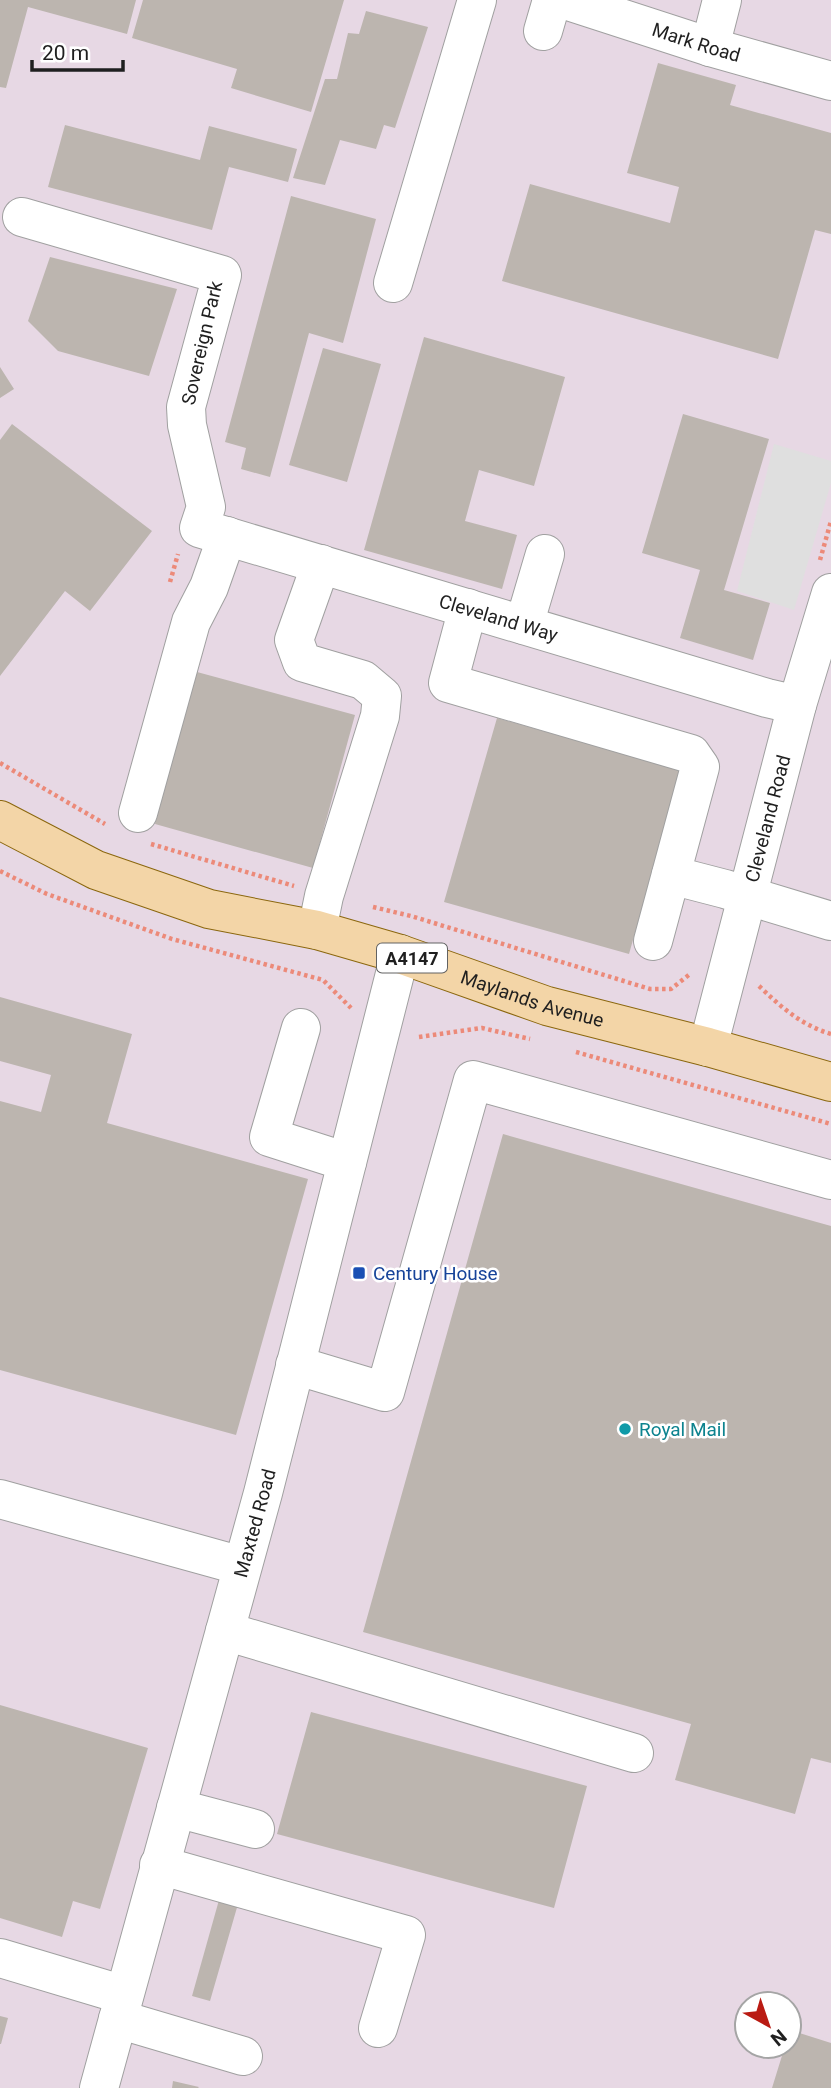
<svg xmlns="http://www.w3.org/2000/svg" width="831" height="2088" viewBox="0 0 831 2088" font-family="Roboto,sans-serif">
	<rect width="100%" height="100%" fill="#efece6"/>
	<path fill="#e7d8e4" fill-rule="evenodd" d="M0 0H831V2088H0ZM747 2004H789V2046H747Z"/>
	<path fill="#dfdfdf" d="M774 444 831 461V483L794 610 737 591Z"/>
	<path fill="#bcb5af" d="M0 0H136L127 34 28 7 6 88 0 87Z
		M143 0H344L311 112 231 88 237 69 132 38Z
		M366 11 428 27 395 128 384 125 376 149 340 140 325 185 293 178 325 79H337L348 33 359 34Z
		M658 63 736 85 730 105 831 133V234L815 230 778 359 502 281 530 184 670 223 679 187 627 173Z
		M65 125 200 160 209 126 297 149 288 182 229 167 212 230 48 187Z
		M291 196 376 219 343 343 309 333 270 477 241 469 246 448 225 442Z
		M50 257 177 289 149 376 58 351 28 321Z
		M424 337 565 377 534 486 479 470 465 521 517 535 502 589 364 550Z
		M323 348 381 364 347 482 289 465Z
		M0 367 14 389 0 398Z
		M683 414 769 439 724 590 770 603 753 660 680 638 700 570 642 553Z
		M12 424 152 531 90 611 65 591 0 676V440Z
		M197 672 355 715 313 868 155 824Z
		M497 718 681 770 629 954 444 902Z
		M0 997 132 1034 107 1123 308 1179 236 1435 0 1370V1101L41 1112 51 1075 0 1061Z
		M503 1134 831 1226V1763L811 1758 795 1814 675 1780 691 1724 363 1632Z
		M0 1705 148 1748 100 1909 73 1901 62 1937 0 1918Z
		M311 1712 587 1786 554 1908 277 1834Z
		M219 1900 238 1904 210 2001 192 1996Z
		M0 2016 8 2018 1 2044H0Z
		M790 2030 831 2043V2088H772L785 2046H789Z
		M173 2081 199 2087 198 2088H172Z"/>
	<g fill="none" stroke-linecap="round" stroke-linejoin="round">
		<g stroke="#a0a0a0" stroke-width="40">
			<g id="minor">
				<path id="s1" d="M565 0 710 47 831 81"/>
				<path d="M543 31 552 0"/>
				<path d="M710 47 722 0"/>
				<path id="s2" d="M22 217 222 275 186 407 187 425 206 507 199 528 767 698 797 705"/>
				<path d="M393 283 477 0"/>
				<path d="M468 608 448 683 691 754 700 767 653 941"/>
				<path d="M524 625 545 554"/>
				<path d="M138 813 191 622 209 587 227 536"/>
				<path d="M671 875 725 889 831 921"/>
				<path d="M317 930 324 896 380 716 382 696 363 680 302 662 294 640 321 564"/>
				<path d="M301 1028 269 1137 347 1162"/>
				<path id="s3" d="M708 1047 797 705 831 593"/>
				<path d="M295 1365 385 1392 473 1080 831 1180"/>
				<path d="M0 1499 242 1566"/>
				<path d="M225 1631 634 1753"/>
				<path d="M176 1808 255 1829"/>
				<path d="M159 1865 406 1935 378 2028"/>
				<path d="M0 1958 124 1995"/>
				<path d="M118 2019 243 2056"/>
				<path id="s4" d="M99 2088 263 1493 400 954"/>
			</g>
		</g>
		<g stroke="#8b670e" stroke-width="40">
			<g id="major">
				<path id="s5" d="M0 820 96 870 209 909 317 930 400 954 547 1006 708 1047 831 1082"/>
			</g>
		</g>
		<path stroke="#ec8a79" stroke-width="4.5" stroke-dasharray="3.5 3.5" stroke-linecap="butt" d="M820 560 831 521
			M170 582 178 554
			M0 763 105 824
			M151 844 294 886
			M0 871 47 894 172 939 323 980 351 1008
			M373 907 411 916 650 989H671L690 974
			M759 986C781 1007 801 1025 831 1034
			M419 1037 482 1028 530 1039
			M576 1052 831 1124"/>
		<use href="#minor" stroke="#fff" stroke-width="38"/>
		<use href="#major" stroke="#f3d5a7" stroke-width="38"/>
	</g>
	<rect fill="#1a4fb4" stroke="#fff" stroke-width="2.5" x="352" y="1266" width="14" height="14" rx="3.5"/>
	<circle fill="#0f9aa8" stroke="#fff" stroke-width="2.5" cx="625" cy="1429" r="7"/>
	<g text-anchor="middle" dominant-baseline="central" stroke-width="5" stroke-linejoin="round" paint-order="stroke">
		<rect fill="#fff" stroke="#626262" stroke-width="2" x="377" y="943.5" width="70" height="29" rx="5"/>
		<g font-size="18" font-weight="bold" fill="#1f1f1f">
			<text x="412" y="958">A4147</text>
		</g>
		<g font-size="19" fill="#1f1f1f" stroke="#fff">
			<text stroke="none"><textPath href="#s1" startOffset="138">Mark Road</textPath></text>
			<text transform="translate(202 343) rotate(-77)">Sovereign Park</text>
			<text stroke="none"><textPath href="#s2" startOffset="782">Cleveland Way</textPath></text>
			<text stroke="none"><textPath href="#s3" startOffset="236">Cleveland Road</textPath></text>
			<text stroke="none"><textPath href="#s5" startOffset="564">Maylands Avenue</textPath></text>
			<text stroke="none"><textPath href="#s4" startOffset="586">Maxted Road</textPath></text>
		</g>
		<g font-size="19" fill="#164399" stroke="#fff" text-anchor="start">
			<text x="373" y="1273">Century House</text>
		</g>
		<g font-size="19" fill="#0d838f" stroke="#fff" text-anchor="start">
			<text x="639" y="1429">Royal Mail</text>
		</g>
	</g>
	<g transform="translate(768 2025) rotate(140)"><circle r="33" fill="#ffffff" stroke="#a5a5a5" stroke-width="2"/>
	<path d="M0-5L12 26L0 18L-12 26Z" fill="#ba1b13"/>
	<text y="-10" font-size="19" font-weight="bold" text-anchor="middle" fill="#1f1f1f">N</text>
	</g>
	<path d="M32 60v10h91v-10" fill="none" stroke="#1f1f1f" stroke-width="3.5"/>
	<text x="42" y="60" font-size="21" fill="#1f1f1f" stroke="#ffffff" stroke-width="5" paint-order="stroke">20 m</text>
</svg>
